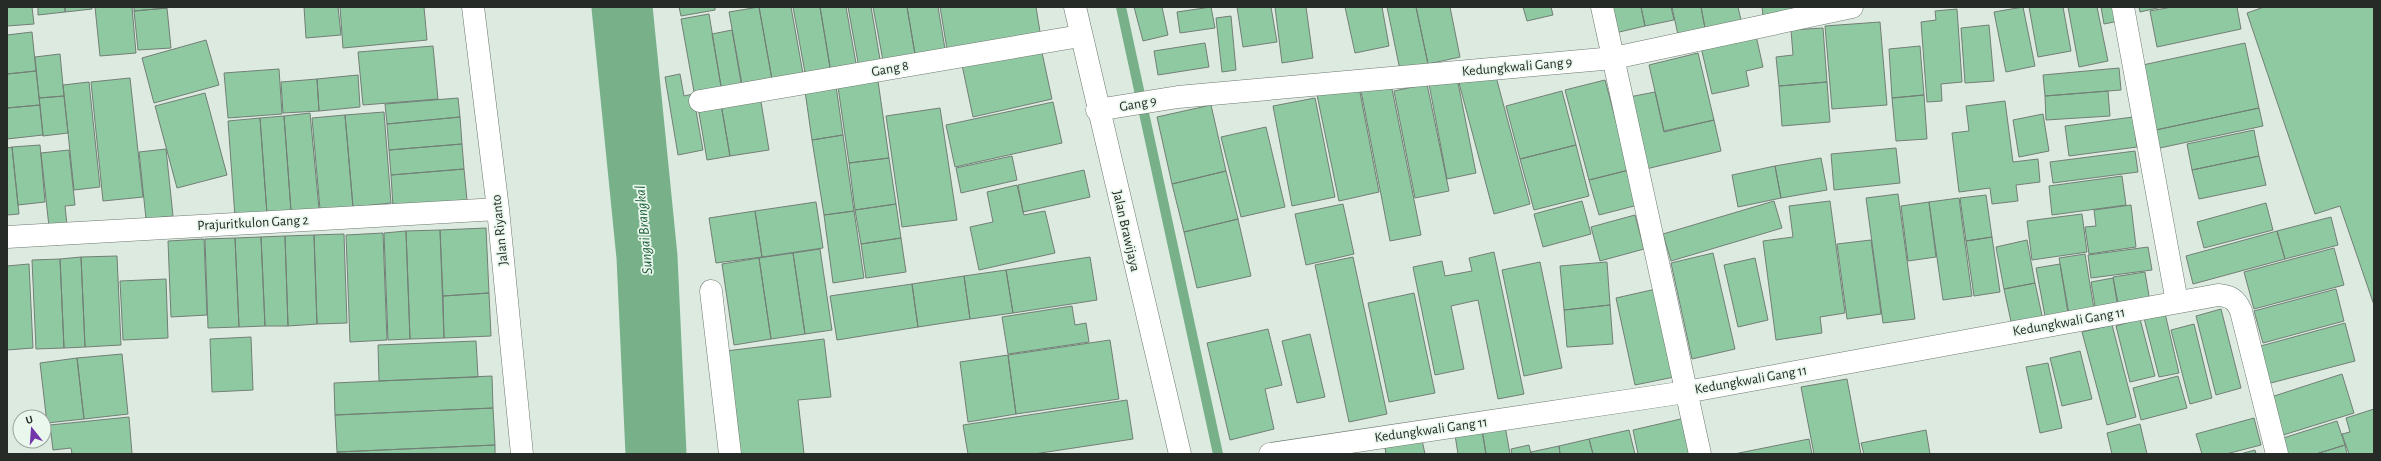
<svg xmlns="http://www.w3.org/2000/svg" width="2381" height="461" viewBox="0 0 2381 461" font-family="'Alegreya Sans',sans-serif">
	<rect width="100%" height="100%" fill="#dceae0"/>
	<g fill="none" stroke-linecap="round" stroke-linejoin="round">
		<path stroke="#77b089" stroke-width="10" d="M1121 7 1218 454"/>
		<path stroke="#77b089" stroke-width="61" d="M622 7 647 257 656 454"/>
	</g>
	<path fill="#8fc9a1" stroke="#727f76" d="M7 7H32L34 24 7 26Z
		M38 7H65V12L38 15Z
		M65 7H92V9L65 12Z
		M95 7H132L136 53 100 56Z
		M134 7H167V8L134 11Z
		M304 7H338L341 35 306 38Z
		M340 7H424L427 40 343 48Z
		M679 7H715V10L681 16Z
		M759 7H791L804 79 773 85Z
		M759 7 773 85 743 90 729 12Z
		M793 7H820L831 73 806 78Z
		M820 7H846L857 69 831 73Z
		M848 7H871L881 65 859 68Z
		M873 7H907L916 60 884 66Z
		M907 7H938L946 55 916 60Z
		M940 7H1036L1041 38 948 55Z
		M1134 7H1162L1168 35 1143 41Z
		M1211 7 1215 28 1180 33 1177 12Z
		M1237 7H1271L1277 42 1243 47Z
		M1275 7H1306L1313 58 1282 63Z
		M1345 7H1382L1389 46 1355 53Z
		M1387 7H1416L1428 64 1400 70Z
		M1416 7H1450L1460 57 1428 64Z
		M1523 7H1551L1553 15 1527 21Z
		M1609 7H1641L1645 26 1615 33Z
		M1641 7H1671L1674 20 1645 26Z
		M1672 7H1701L1705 28 1678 35Z
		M1701 7H1738L1741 20 1705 28Z
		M1762 7H1794L1795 12 1763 16Z
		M2023 7 2035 66 2006 72 1994 12Z
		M2029 7H2063L2071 51 2038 57Z
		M2068 7H2097L2108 61 2079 67Z
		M2101 7H2117L2119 21 2104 24Z
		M2139 7H2162L2140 12Z
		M2172 7H2237L2241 29 2157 47 2150 11Z
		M2264 7H2374V305L2340 206 2315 214 2247 13Z
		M167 8 171 48 138 50 134 11Z
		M1957 9 1962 82 1941 84 1942 101 1927 102 1921 22 1936 20 1935 11Z
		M709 14 722 92 695 97 681 19Z
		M1231 16 1236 70 1222 72 1216 18Z
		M1880 22 1887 105 1832 109 1825 26Z
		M1989 25 1994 81 1965 83 1961 28Z
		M1823 28 1827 82 1779 86 1776 57 1793 55 1791 30Z
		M732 30 742 88 722 92 712 34Z
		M1755 31 1763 67 1746 71 1749 86 1712 94 1700 43Z
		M32 32 36 71 7 74V35Z
		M206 40 219 85 154 103 142 58Z
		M1205 43 1209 67 1158 75 1154 51Z
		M2245 43 2259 108 2151 131 2138 66Z
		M433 46 438 99 363 105 358 52Z
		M1920 46 1924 95 1892 98 1889 49Z
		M1041 48 1052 99 973 117 962 65Z
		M1698 53 1714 120 1664 131 1649 65Z
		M60 54 64 96 39 98 35 57Z
		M2119 68 2121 90 2045 96 2043 75Z
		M279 69 282 114 228 118 224 73Z
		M36 71 40 105 7 108V74Z
		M1495 73 1530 204 1494 214 1459 83Z
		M680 74 684 96 693 94 703 150 678 155 665 77Z
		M358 75 360 107 319 111 317 79Z
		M130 78 143 197 103 201 91 82Z
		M1457 78 1476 173 1447 179 1429 84Z
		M317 79 319 111 283 113 281 82Z
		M1605 80 1629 170 1589 180 1565 90Z
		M878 81 889 158 849 163 838 87Z
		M89 82 100 187 74 190 63 85Z
		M1827 82 1830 122 1782 126 1779 86Z
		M1391 84 1421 235 1390 241 1361 91Z
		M1427 84 1449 191 1415 198 1394 91Z
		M836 86 843 135 812 140 805 91Z
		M1359 87 1379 192 1339 201 1317 95Z
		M1562 91 1576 145 1520 159 1506 106Z
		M2108 91 2110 116 2046 120 2045 96Z
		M1655 92 1664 132 1714 120 1721 151 1646 169 1629 97Z
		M205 93 227 175 177 188 155 106Z
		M1924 95 1927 139 1896 141 1892 98Z
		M64 96 68 133 43 136 39 98Z
		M760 96 769 150 730 156 721 104Z
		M458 98 460 117 387 124 385 104Z
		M1315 98 1335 197 1292 206 1273 106Z
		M2005 101 2013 162 2038 159 2040 182 2016 185 2018 201 1992 204 1990 188 1959 192 1952 133 1969 131 1966 106Z
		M1053 102 1062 143 955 167 946 125Z
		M721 104 730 156 707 160 698 107Z
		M40 105 43 135 7 139V108Z
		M1211 105 1226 171 1172 184 1157 117Z
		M940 108 957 220 902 227 886 116Z
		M2259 108 2263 126 2155 149 2151 131Z
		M384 112 391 203 353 207 345 115Z
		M310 113 319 209 291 211 284 116Z
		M2043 114 2049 151 2019 157 2013 120Z
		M345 115 353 207 320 209 312 118Z
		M284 116 291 211 267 214 260 118Z
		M460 117 462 144 389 150 387 124Z
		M2133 117 2137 147 2069 156 2065 126Z
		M260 118 267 214 235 217 228 121Z
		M1266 127 1285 207 1241 217 1221 137Z
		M2254 130 2259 156 2192 170 2187 144Z
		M843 135 854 211 824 215 812 140Z
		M462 144 464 169 391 175 389 150Z
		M40 145 45 202 18 205 12 147Z
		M1576 145 1589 196 1534 210 1520 159Z
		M12 147 19 214 7 215V148Z
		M1896 148 1900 183 1834 190 1831 154Z
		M166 149 173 216 146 219 139 152Z
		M69 150 75 205 65 206 67 225 49 227 41 153Z
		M2135 151 2138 172 2053 183 2050 162Z
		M1012 156 1017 180 961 193 956 168Z
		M2259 156 2266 185 2199 199 2192 170Z
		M889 158 896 204 855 210 849 163Z
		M1821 158 1827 190 1781 198 1775 166Z
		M1775 166 1781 198 1738 207 1732 175Z
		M464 169 467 200 393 207 391 175Z
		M1084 170 1090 197 1023 212 1018 185Z
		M1629 170 1638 205 1599 215 1589 180Z
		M1226 171 1238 219 1184 232 1172 184Z
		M2122 176 2126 205 2052 215 2049 186Z
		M1017 185 1024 215 1045 211 1055 253 979 270 970 227 993 222 987 192Z
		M1898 194 1915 319 1883 323 1866 198Z
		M1986 195 1992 237 1966 241 1960 198Z
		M1959 198 1972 296 1943 300 1929 202Z
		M1582 201 1591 234 1543 247 1534 214Z
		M1774 201 1782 228 1671 261 1663 234Z
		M1830 201 1845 313 1820 317 1822 333 1776 340 1763 241 1793 237 1789 206Z
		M816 202 823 248 762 257 755 211Z
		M1929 202 1936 257 1908 261 1901 206Z
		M2266 203 2273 230 2204 248 2197 222Z
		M896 204 901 238 861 244 855 210Z
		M1343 204 1354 254 1306 265 1295 214Z
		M2131 205 2136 247 2089 254 2085 227 2096 226 2094 210Z
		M755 211 762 257 716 263 709 218Z
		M854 211 864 278 833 283 824 215Z
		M2082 214 2087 252 2032 260 2027 221Z
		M1635 215 1644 249 1600 261 1591 227Z
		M2331 217 2338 245 2285 259 2277 231Z
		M1238 219 1251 276 1197 288 1184 232Z
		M486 228 489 293 443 296 440 230Z
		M440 230 444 338 410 339 406 231Z
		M406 231 410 339 388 340 384 233Z
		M2277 231 2285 259 2193 284 2186 256Z
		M383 233 387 340 350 342 346 235Z
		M344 234 347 323 317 324 314 235Z
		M314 235 317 324 288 326 285 236Z
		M285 236 288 326H265L261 237Z
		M261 237 265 326 239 327 235 238Z
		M1992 237 2000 292 1974 296 1966 241Z
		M235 238 239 327 208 328 205 239Z
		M901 238 906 272 866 278 861 244Z
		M204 239 207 315 171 317 168 241Z
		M1871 240 1881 314 1847 319 1837 244Z
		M2027 240 2035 283 2004 289 1996 247Z
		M2148 247 2152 270 2091 278 2088 255Z
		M2334 248 2344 285 2254 309 2244 272Z
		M820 249 832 330 805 334 793 253Z
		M1494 252 1524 394 1498 399 1478 300 1451 306 1464 369 1435 375 1413 267 1442 261 1445 276 1472 271 1469 258Z
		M793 253 805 334 771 339 759 258Z
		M1713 253 1735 349 1692 359 1671 263Z
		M2085 254 2094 309 2069 314 2059 258Z
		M117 256 121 345 85 347 81 257Z
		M81 257 85 347 64 348 60 259Z
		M1090 257 1097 300 1013 313 1006 270Z
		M1353 257 1387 414 1349 422 1315 265Z
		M759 258 771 339 734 345 722 264Z
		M1755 258 1768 320 1738 327 1724 265Z
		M60 259 64 348 36 349 32 260Z
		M1540 262 1562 368 1524 376 1502 270Z
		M1607 262 1610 305 1564 310 1560 266Z
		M29 264 33 348 7 350V266Z
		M2060 264 2068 313 2045 316 2036 268Z
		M1006 270 1013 313 970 319 964 276Z
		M2145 272 2150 302 2119 308 2113 277Z
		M964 276 970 319 918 327 912 284Z
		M2113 278 2118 308 2096 312 2091 282Z
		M166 279 168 338 123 340 120 281Z
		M2035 283 2043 320 2012 326 2004 289Z
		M912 284 918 327 837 340 830 296Z
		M1656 289 1674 377 1635 385 1616 298Z
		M2336 289 2344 321 2263 343 2254 311Z
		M489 293 491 336 444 338 443 296Z
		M1414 293 1435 393 1389 402 1368 303Z
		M1610 305 1613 344 1567 347 1564 310Z
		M1072 306 1075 325 1086 323 1089 342 1008 354 1002 317Z
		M2164 309 2179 373 2159 377 2143 314Z
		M2221 309 2241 388 2216 395 2196 316Z
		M2140 319 2155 376 2130 382 2116 326Z
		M2345 323 2355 361 2267 384 2257 347Z
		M2194 324 2212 398 2190 404 2171 330Z
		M2112 325 2136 417 2107 425 2082 332Z
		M1268 329 1282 385 1265 389 1274 429 1230 440 1207 343Z
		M1310 334 1325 397 1297 403 1282 341Z
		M251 337 253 390 212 392 210 339Z
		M824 339 831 397 798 400 804 454H738L726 351Z
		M1110 340 1119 399 1016 414 1008 355Z
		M476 341 478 377 379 381 378 345Z
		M2080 351 2092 399 2062 406 2050 358Z
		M122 354 128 414 84 419 77 358Z
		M1008 355 1016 414 968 422 960 362Z
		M77 358 84 419 47 423 40 363Z
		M2048 363 2062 428 2040 433 2026 367Z
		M2342 374 2354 413 2280 436 2268 398Z
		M492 376 493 408 335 415 334 383Z
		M2178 376 2187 408 2141 420 2133 388Z
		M1847 379 1861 454H1814L1801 387Z
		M1127 400 1133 439 1034 454H968L963 425Z
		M493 408 495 445 337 452 335 415Z
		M2374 409V454H2349L2342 434 2350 432 2346 418Z
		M129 417 132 454H72L71 448 53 450 50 425Z
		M1685 418 1693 454H1638L1633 430Z
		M2254 418 2261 445 2226 454H2202L2196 434Z
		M2337 421 2345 445 2316 454H2281L2277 440Z
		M2140 424 2147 454H2112L2107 433Z
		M1505 426 1510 454H1486L1482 430Z
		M1482 430 1486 454H1458L1455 435Z
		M1629 430 1635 454H1593L1589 439Z
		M1926 430 1930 454H1864L1861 443Z
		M1589 439 1593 454H1560L1559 446Z
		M1809 439 1812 454H1734Z
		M1422 440 1425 454H1386L1385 448Z
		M495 445V454H337V452Z
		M1529 445 1531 454H1512L1511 449Z
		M2345 445 2347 454H2316Z
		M1559 446 1560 454H1532L1531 452Z
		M2255 450 2256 454H2240Z"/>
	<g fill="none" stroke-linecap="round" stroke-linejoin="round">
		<g stroke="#6d7970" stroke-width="23">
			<path id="minor" d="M473 7 498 209 522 454
				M1602 7 1700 454
				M2123 7 2177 302
				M700 101 1080 36
				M1097 110 1178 97 1614 58 1852 7
				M7 237 498 209
				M711 291 730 454
				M1270 454 1686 392 2218 295C2230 296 2236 299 2241 311L2277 454"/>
		</g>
		<g stroke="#6d7970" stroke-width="23">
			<path id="major" d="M1075 7 1180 454"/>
		</g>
		<use href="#minor" stroke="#fff" stroke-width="22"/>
		<use href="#major" stroke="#fff" stroke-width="22"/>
	</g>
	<g text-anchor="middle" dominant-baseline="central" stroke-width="3.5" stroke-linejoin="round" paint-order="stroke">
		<g font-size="14" fill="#262b28" stroke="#e9f7ed">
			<text transform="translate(1517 67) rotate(-5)">Kedungkwali Gang 9</text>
			<text transform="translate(890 69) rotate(-10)">Gang 8</text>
			<text transform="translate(1138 104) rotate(-10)">Gang 9</text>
			<text transform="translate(253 223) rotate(-3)">Prajuritkulon Gang 2</text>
			<text transform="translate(500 230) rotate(-96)">Jalan Riyanto</text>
			<text transform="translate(1126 231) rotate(77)">Jalan Brawijaya</text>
			<text transform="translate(2069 322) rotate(-10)">Kedungkwali Gang 11</text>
			<text transform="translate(1751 380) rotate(-10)">Kedungkwali Gang 11</text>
			<text transform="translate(1431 430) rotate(-8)">Kedungkwali Gang 11</text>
		</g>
		<g font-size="15" font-style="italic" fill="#1e5d38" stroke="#e9f7ed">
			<text transform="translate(644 230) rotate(-95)">Sungai Brangkal</text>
		</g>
	</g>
	<rect width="2381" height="461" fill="none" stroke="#262b28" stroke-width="16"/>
	<g transform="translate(32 429) rotate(343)"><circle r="19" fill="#e9f7ed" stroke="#9ba59e"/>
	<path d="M0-3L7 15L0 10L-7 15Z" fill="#7235aa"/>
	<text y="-6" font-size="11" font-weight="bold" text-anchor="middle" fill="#262b28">U</text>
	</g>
</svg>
